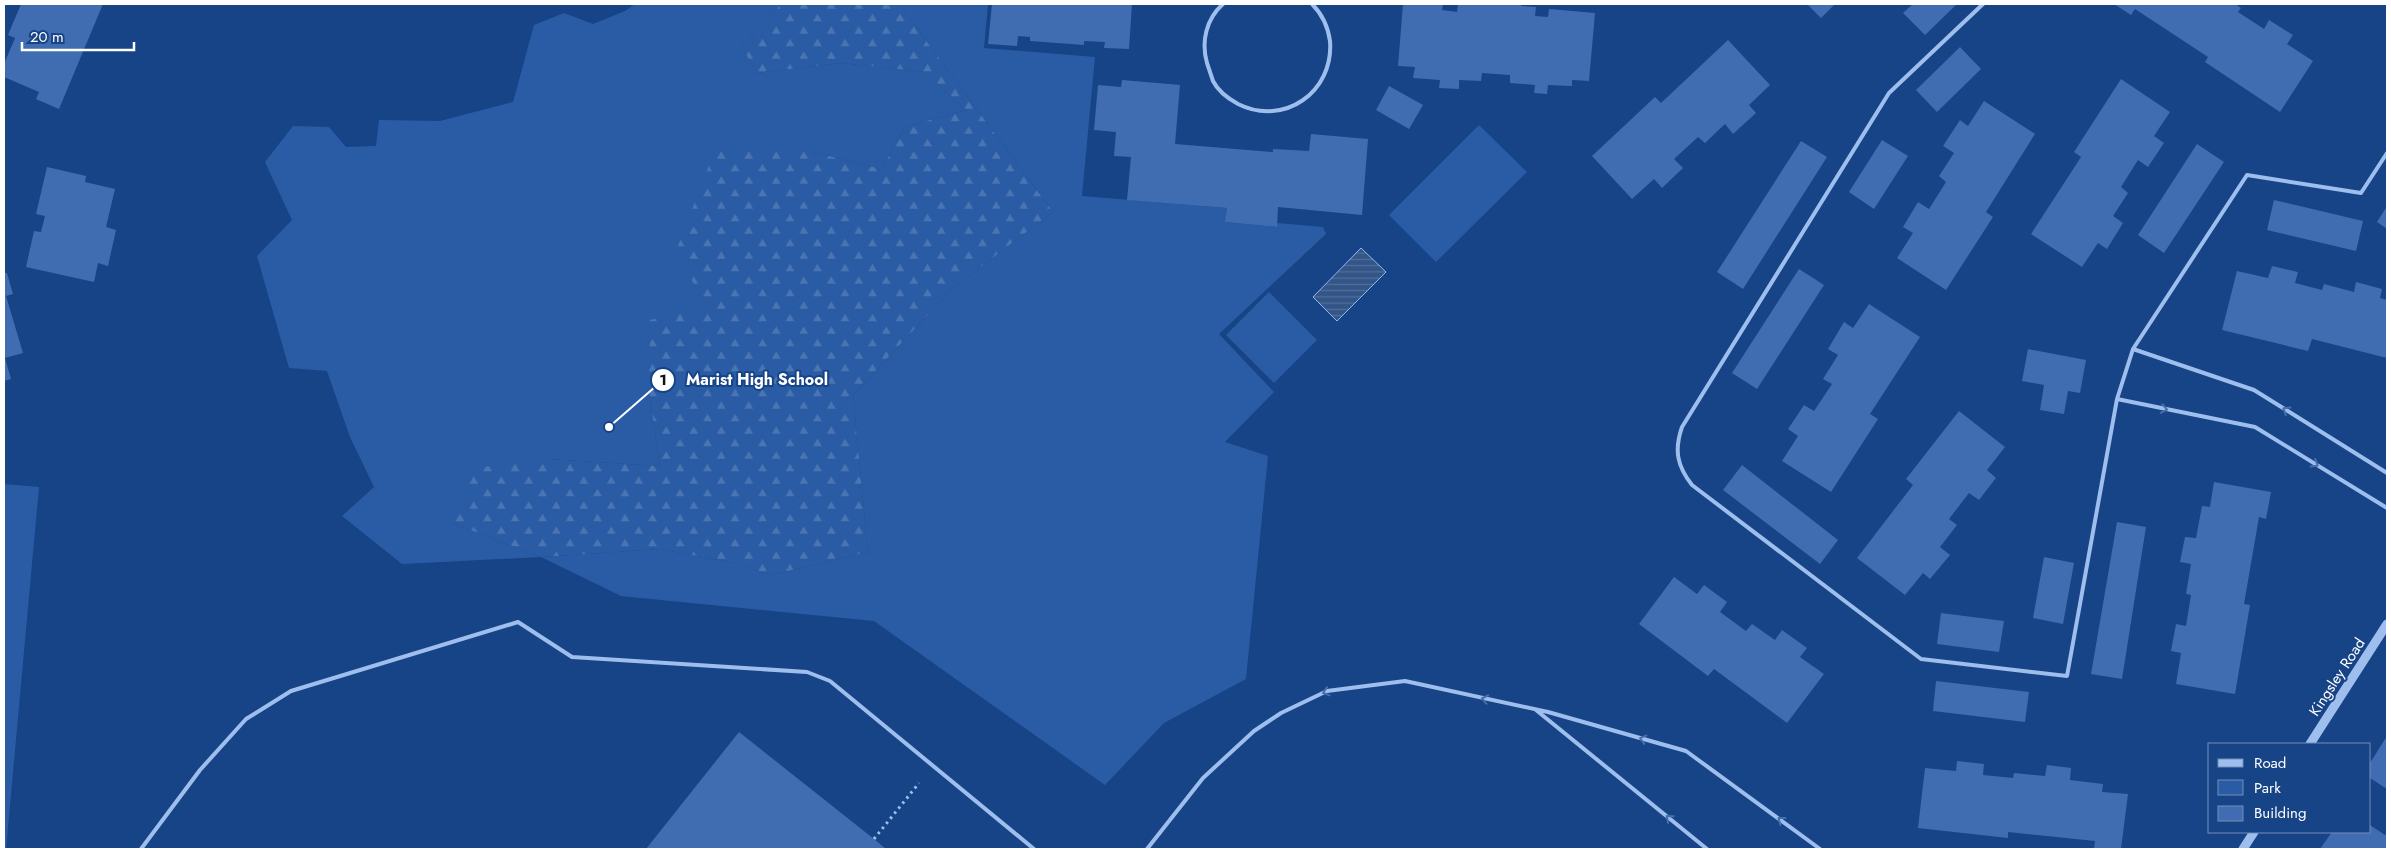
<svg xmlns="http://www.w3.org/2000/svg" width="2391" height="853" viewBox="0 0 2391 853" font-family="Jost,sans-serif">
	<defs>
		<pattern id="forest-firs" width="22" height="20" patternUnits="userSpaceOnUse" patternTransform="scale(1.25)"><rect width="22" height="20" fill="#2a5ca5"/><path d="M5 1l3.5 6h-7zM16 11l3.5 6h-7z" fill="#4a74b2"/></pattern>
		<pattern id="water-rules" width="6" height="5" patternUnits="userSpaceOnUse" patternTransform="scale(1.25)"><rect width="6" height="5" fill="#345587"/><path d="M0 2.5h6" fill="none" stroke="#526e99"/></pattern>
	</defs>
	<rect width="100%" height="100%" fill="#174387"/>
	<path fill="#2a5ca5" d="M635 4H781L742 47 756 73 841 63 924 72 966 110 904 127 882 169 809 151 649 392 660 466 547 459 452 523 541 557 660 549 734 563 771 575 868 552 853 395 953 288 1053 212 899 4H988L984 48 1095 57 1082 196 1227 208 1226 222 1276 227 1277 223 1323 227 1326 234 1219 334 1274 392 1225 442 1268 456 1246 679 1164 723 1105 785 874 621 621 596 541 557 402 564 342 516 374 487 350 437 327 371 289 368 257 256 292 220 265 162 293 126 329 127 346 147 376 146 379 120 440 121 513 102 534 25 564 13 593 24 625 11Z
		M1479 125 1527 172 1436 262 1389 215Z
		M1269 292 1317 340 1274 383 1226 335Z
		M4 484 39 487 6 849H4Z"/>
	<path fill="url(#forest-firs)" d="M781 4H899L1053 212 953 288 853 395 868 552 771 575 734 563 660 549 541 557 452 523 476 468 547 459 660 466 649 392 650 320 706 307 676 251 716 147 809 151 882 169 904 127 966 110 924 72 841 63 756 73 742 47Z"/>
	<path fill="url(#water-rules)" stroke="#90b9f0" d="M1361 248 1386 272 1337 321 1313 297Z"/>
	<path fill="#406db1" d="M21 4H103L59 109 36 99 39 92 4 77V64L15 38 8 35Z
		M992 4H1132L1129 49 1104 48 1105 42 1084 41V45L1030 41V37L1018 36 1017 46 988 44Z
		M1403 4H1443L1442 10 1457 12 1458 4H1522L1521 6 1536 7 1535 16 1548 17 1549 9 1595 13 1589 81 1572 80V86L1548 85 1547 94 1534 93 1535 85 1510 83V75L1482 73 1481 81 1459 80V89L1439 88 1440 80 1413 78 1415 67 1398 66Z
		M1807 4H1835L1821 18Z
		M1913 4H1957L1925 35 1903 13Z
		M2114 4H2235L2241 8 2238 12 2264 29 2269 20 2293 35 2287 44 2313 61 2280 112 2205 62 2208 57 2135 9 2131 15Z
		M1728 40 1770 85 1749 105 1756 113 1733 134 1725 124 1705 143 1698 137 1674 159 1683 168 1662 188 1654 179 1632 199 1592 156 1655 97 1661 103Z
		M1960 47 1981 69 1937 112 1916 90Z
		M2121 79 2170 112 2154 136 2164 143 2148 167 2138 160 2121 187 2128 193 2113 216 2123 223 2107 249 2098 243 2082 267 2031 234 2081 157 2074 152Z
		M1122 80 1180 85 1175 144 1273 152V149L1309 151 1311 134 1368 139 1362 215 1278 207 1277 227 1225 222 1227 208 1127 200 1131 157 1114 156 1116 132 1094 130 1098 85 1121 87Z
		M1389 86 1423 105 1409 129 1376 110Z
		M1984 101 2035 134 1986 212 1993 217 1946 290 1897 258 1913 233 1903 227 1918 202 1929 209 1946 182 1939 176 1954 153 1943 146 1960 120 1968 126Z
		M1882 140 1908 156 1874 209 1849 192Z
		M1801 141 1827 157 1743 289 1717 272Z
		M2197 144 2224 162 2164 253 2138 235Z
		M47 167 86 176 85 182 115 189 106 227 116 230 108 266 98 263 94 282 26 267 34 231 41 232 45 216 36 214Z
		M2274 200 2363 221 2356 251 2267 230Z
		M2387 206V229L2377 222Z
		M2272 266 2298 272 2295 283 2322 290 2324 284 2354 292 2356 282 2382 289 2380 298 2387 300V358L2312 339 2308 351 2222 330 2237 271 2268 278Z
		M1799 269 1824 285 1757 389 1732 373Z
		M4 273H7L13 294 6 296 23 353 5 358 11 379 4 381Z
		M1869 304 1920 337 1870 414 1878 419 1831 492 1782 461 1798 436 1788 429 1804 405 1814 411 1832 384 1823 379 1838 355 1828 349 1844 322 1853 328Z
		M2028 349 2086 360 2080 393 2068 391 2064 414 2040 410 2044 385 2022 381Z
		M1959 411 2005 447 1987 470 1996 478 1979 500 1969 493 1949 519 1957 525 1940 547 1950 555 1930 579 1923 573 1905 595 1857 558 1913 485 1906 479Z
		M1742 465 1838 540 1820 564 1723 490Z
		M2214 482 2271 492 2266 519 2259 517 2244 604 2250 605 2235 694 2176 684 2181 653 2171 651 2176 624 2186 626 2191 595 2186 594 2191 564 2180 562 2185 537 2196 538 2202 506 2210 507Z
		M2117 522 2146 527 2122 679 2091 674Z
		M2044 557 2074 563 2063 624 2033 618Z
		M1674 577 1697 594 1704 585 1727 602 1720 612 1746 631 1752 624 1775 640 1782 630 1807 648 1800 657 1824 674 1787 723 1714 669 1708 676 1639 624Z
		M1941 613 2004 621 1999 652 1937 644Z
		M1936 681 2029 692 2025 722 1933 711Z
		M739 732 874 839 886 849H646Z
		M2387 736V789L2370 778V763Z
		M1957 761 1984 764 1983 775 2013 778 2014 773 2045 776 2047 765 2071 768 2070 780 2103 784 2102 792 2128 794 2121 849H2094L2095 841 2008 832V838L1918 828 1925 768 1956 771Z
		M2370 825 2385 835 2387 832V849H2320L2332 832H2370Z"/>
	<g fill="none" stroke-linecap="round" stroke-linejoin="round">
		<path stroke="#9ebeed" stroke-width="3" stroke-dasharray="2.5 4" stroke-linecap="butt" d="M874 839 919 783"/>
		<path stroke="#9ebeed" stroke-width="4" d="M1223 4C1206 19 1201 42 1207 63 1209 69 1211 75 1213 81 1218 91 1229 99 1238 104 1284 127 1334 92 1330 41 1328 27 1322 14 1312 4
			M1983 4 1889 93 1682 427C1674 450 1677 466 1692 485L1921 659 2067 676 2117 399 2133 349 2247 175 2361 193 2387 153
			M2133 349 2254 390 2387 473
			M2117 399 2255 427 2387 508
			M1536 710 1707 849
			M141 849 200 770 246 719 291 691 518 622 572 657 807 672 830 681 1034 849
			M1147 849 1203 778 1254 731 1281 713 1327 691 1405 681 1548 712 1686 751 1820 849"/>
		<path stroke="#9ebeed" stroke-width="9" d="M2310 744 2387 624
			M2243 849 2254 832"/>
	</g>
	<defs><path id="oneway-chevron" d="M-2-3.5L2.5 0L-2 3.5" fill="none" stroke-width="1.6" stroke-linecap="round" stroke-linejoin="round" transform="scale(1.25)"/></defs>
	<g stroke="#466eab">
		<use href="#oneway-chevron" transform="translate(2164 409) rotate(11)"/>
		<use href="#oneway-chevron" transform="translate(2286 410) rotate(-148)"/>
		<use href="#oneway-chevron" transform="translate(2315 464) rotate(32)"/>
		<use href="#oneway-chevron" transform="translate(1326 692) rotate(162)"/>
		<use href="#oneway-chevron" transform="translate(1485 699) rotate(-168)"/>
		<use href="#oneway-chevron" transform="translate(1643 739) rotate(-165)"/>
		<use href="#oneway-chevron" transform="translate(1669 818) rotate(-141)"/>
		<use href="#oneway-chevron" transform="translate(1781 820) rotate(-143)"/>
	</g>
	<g text-anchor="middle" dominant-baseline="central" stroke-width="4" stroke-linejoin="round" paint-order="stroke">
		<g font-size="15" fill="#fff" stroke="#174387">
			<text transform="translate(2337 677) rotate(-57)">Kingsley Road</text>
		</g>
	</g>
	<path fill="none" stroke="#fff" stroke-width="2" d="M609 427L663 380"/>
	<g fill="#fff" stroke="#174387" stroke-width="2">
		<circle cx="609" cy="427" r="5"/>
		<circle cx="663" cy="380" r="12"/>
	</g>
	<g font-size="15" text-anchor="middle" font-weight="bold" fill="#111">
		<text x="663" y="385">1</text>
	</g>
	<g font-size="16" text-anchor="middle" font-weight="bold" fill="#fff" stroke="#174387" stroke-width="4" stroke-linejoin="round" paint-order="stroke">
		<text x="757" y="385">Marist High School</text>
	</g>
	<rect width="2391" height="853" fill="none" stroke="#ffffff" stroke-width="10"/>
	<rect x="2208" y="743" width="162" height="90" fill="#174387" stroke="#748eb7"/>
	<rect x="2218" y="759" width="25" height="8" fill="#9ebeed" stroke="#748eb7"/>
	<text x="2254" y="768" font-size="15" fill="#ffffff">Road</text>
	<rect x="2218" y="780" width="25" height="15" fill="#2a5ca5" stroke="#748eb7"/>
	<text x="2254" y="793" font-size="15" fill="#ffffff">Park</text>
	<rect x="2218" y="806" width="25" height="15" fill="#406db1" stroke="#748eb7"/>
	<text x="2254" y="818" font-size="15" fill="#ffffff">Building</text>
	<path d="M22 42v8h112v-8" fill="none" stroke="#ffffff" stroke-width="2.5"/>
	<text x="30" y="42" font-size="15" fill="#ffffff" stroke="#174387" stroke-width="4" paint-order="stroke">20 m</text>
</svg>
